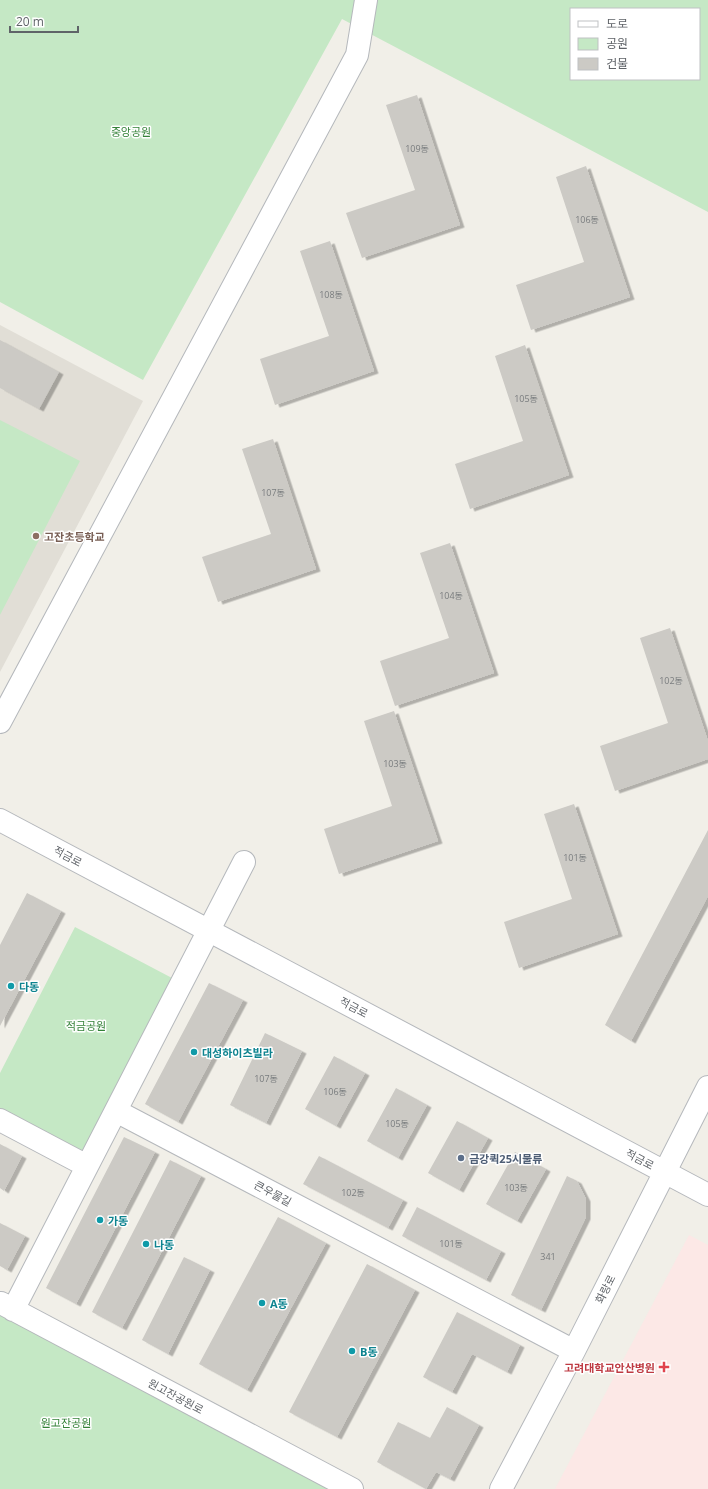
<svg xmlns="http://www.w3.org/2000/svg" width="708" height="1489" viewBox="0 0 708 1489" font-family="'Open Sans','Noto Sans KR',sans-serif">
	<defs>
		<filter id="shadow"><feDropShadow dx="4.5" dy="2.5" stdDeviation="0" flood-color="#0004"/></filter>
	</defs>
	<rect width="100%" height="100%" fill="#f1efe8"/>
	<path fill="#e1ded6" d="M0 325 143 401 0 672Z"/>
	<path fill="#fce8e6" d="M689 1235 708 1245V1489H555Z"/>
	<path fill="#c5e8c5" fill-rule="evenodd" d="M0 0H708V212L342 19 143 380 0 302ZM571 9H699V79H571Z
		M0 420 80 461 0 615Z
		M75 927 172 978 83 1151 0 1108V1073Z
		M0 1312 334 1489H0Z"/>
	<path fill="#cccac5" filter="url(#shadow)" d="M417 95 460 225 362 258 346 213 415 190 386 105Z
		M586 166 630 297 531 330 516 285 584 262 556 177Z
		M330 241 374 371 275 405 260 359 329 336 300 251Z
		M0 340 59 372 39 409 0 388Z
		M525 345 569 475 470 509 455 464 523 441 495 356Z
		M273 439 316 569 218 602 202 557 271 534 242 449Z
		M450 543 494 673 395 706 380 661 449 638 420 553Z
		M670 628 708 741V759L615 791 600 746 668 723 640 638Z
		M394 711 438 841 339 874 324 829 392 806 364 721Z
		M574 804 618 934 519 968 504 922 572 899 544 814Z
		M708 830V896L631 1041 605 1025Z
		M27 893 61 911 0 1026V945Z
		M209 983 243 1000 178 1122 145 1104Z
		M265 1033 302 1051 266 1123 230 1105Z
		M334 1056 365 1073 336 1126 305 1109Z
		M396 1088 427 1105 398 1158 367 1141Z
		M457 1121 488 1138 459 1190 428 1173Z
		M124 1137 155 1152 76 1304 46 1288Z
		M0 1144 22 1156 4 1191 0 1188Z
		M515 1152 546 1169 517 1221 486 1204Z
		M319 1156 403 1200 388 1228 303 1184Z
		M170 1160 201 1176 122 1328 92 1312Z
		M567 1176 577 1181 586 1199V1217L541 1310 511 1295Z
		M417 1207 501 1251 486 1280 402 1236Z
		M278 1217 326 1243 247 1390 199 1364Z
		M0 1223 25 1236 7 1270 0 1266Z
		M184 1257 210 1270 168 1354 142 1340Z
		M367 1264 415 1290 337 1437 289 1412Z
		M457 1312 520 1345 507 1372 472 1354 452 1392 423 1377Z
		M447 1407 479 1425 450 1479 436 1472 426 1489 377 1462 398 1422 430 1438Z"/>
	<g fill="none" stroke-linecap="round" stroke-linejoin="round">
		<g stroke="#b5b8bc" stroke-width="24">
			<path id="minor" d="M0 722 357 55 366 0
				M0 820 708 1195
				M116 1111 574 1351
				M0 1120 87 1166
				M1 1303 352 1489
				M13 1310 244 862
				M501 1489 574 1351 708 1087"/>
		</g>
		<use href="#minor" stroke="#fff" stroke-width="22"/>
	</g>
	<circle fill="#8d6e63" stroke="#fff" stroke-width="1.5" cx="36" cy="536" r="4"/>
	<g fill="#0f9aa8" stroke="#fff" stroke-width="1.5">
		<circle cx="11" cy="986" r="4"/>
		<circle cx="194" cy="1052" r="4"/>
		<circle cx="100" cy="1220" r="4"/>
		<circle cx="146" cy="1244" r="4"/>
		<circle cx="262" cy="1303" r="4"/>
		<circle cx="352" cy="1351" r="4"/>
	</g>
	<circle fill="#5c6f8a" stroke="#fff" stroke-width="1.5" cx="461" cy="1158" r="4"/>
	<path fill="#e0444e" stroke="#fff" stroke-width="1.5" d="M662 1361h4v4h4v4h-4v4h-4v-4h-4v-4h4z"/>
	<g text-anchor="middle" dominant-baseline="central" stroke-width="3" stroke-linejoin="round" paint-order="stroke">
		<g font-size="9" fill="#7a7d7f">
			<text x="417" y="148">109동</text>
			<text x="587" y="219">106동</text>
			<text x="331" y="294">108동</text>
			<text x="526" y="398">105동</text>
			<text x="273" y="492">107동</text>
			<text x="451" y="595">104동</text>
			<text x="671" y="680">102동</text>
			<text x="395" y="763">103동</text>
			<text x="575" y="857">101동</text>
			<text x="266" y="1078">107동</text>
			<text x="335" y="1091">106동</text>
			<text x="397" y="1123">105동</text>
			<text x="516" y="1187">103동</text>
			<text x="353" y="1192">102동</text>
			<text x="451" y="1243">101동</text>
			<text x="548" y="1256">341</text>
		</g>
		<g font-size="11" fill="#348238" stroke="#fff">
			<text x="131" y="131">중앙공원</text>
			<text x="86" y="1025">적금공원</text>
			<text x="66" y="1422">원고잔공원</text>
		</g>
		<g font-size="11" font-weight="bold" fill="#785e54" stroke="#fff" text-anchor="start">
			<text x="44" y="536">고잔초등학교</text>
		</g>
		<g font-size="11" fill="#5f6368" stroke="#fff">
			<text transform="translate(68 856) rotate(28)">적금로</text>
			<text transform="translate(354 1007) rotate(28)">적금로</text>
			<text transform="translate(640 1159) rotate(28)">적금로</text>
			<text transform="translate(273 1193) rotate(28)">큰우물길</text>
			<text transform="translate(605 1289) rotate(-63)">화랑로</text>
			<text transform="translate(176 1396) rotate(28)">원고잔공원로</text>
		</g>
		<g font-size="11" font-weight="bold" fill="#0d838f" stroke="#fff" text-anchor="start">
			<text x="19" y="986">다동</text>
			<text x="202" y="1052">대성하이츠빌라</text>
			<text x="108" y="1220">가동</text>
			<text x="154" y="1244">나동</text>
			<text x="270" y="1303">A동</text>
			<text x="360" y="1351">B동</text>
		</g>
		<g font-size="11" font-weight="bold" fill="#4e5e75" stroke="#fff" text-anchor="start">
			<text x="469" y="1158">금강퀵25시물류</text>
		</g>
		<g font-size="11" font-weight="bold" fill="#be3a42" stroke="#fff" text-anchor="end">
			<text x="655" y="1367">고려대학교안산병원</text>
		</g>
	</g>
	<rect x="570" y="8" width="130" height="72" fill="#ffffff" stroke="#bfc1c3"/>
	<rect x="578" y="21" width="20" height="6" fill="#ffffff" stroke="#bfc1c3"/>
	<text x="606" y="28" font-size="12" fill="#5f6368">도로</text>
	<rect x="578" y="38" width="20" height="12" fill="#c5e8c5" stroke="#bfc1c3"/>
	<text x="606" y="48" font-size="12" fill="#5f6368">공원</text>
	<rect x="578" y="58" width="20" height="12" fill="#cccac5" stroke="#bfc1c3"/>
	<text x="606" y="68" font-size="12" fill="#5f6368">건물</text>
	<path d="M10 26v6h68v-6" fill="none" stroke="#5f6368" stroke-width="2"/>
	<text x="16" y="26" font-size="12" fill="#5f6368" stroke="#ffffff" stroke-width="3" paint-order="stroke">20 m</text>
</svg>
